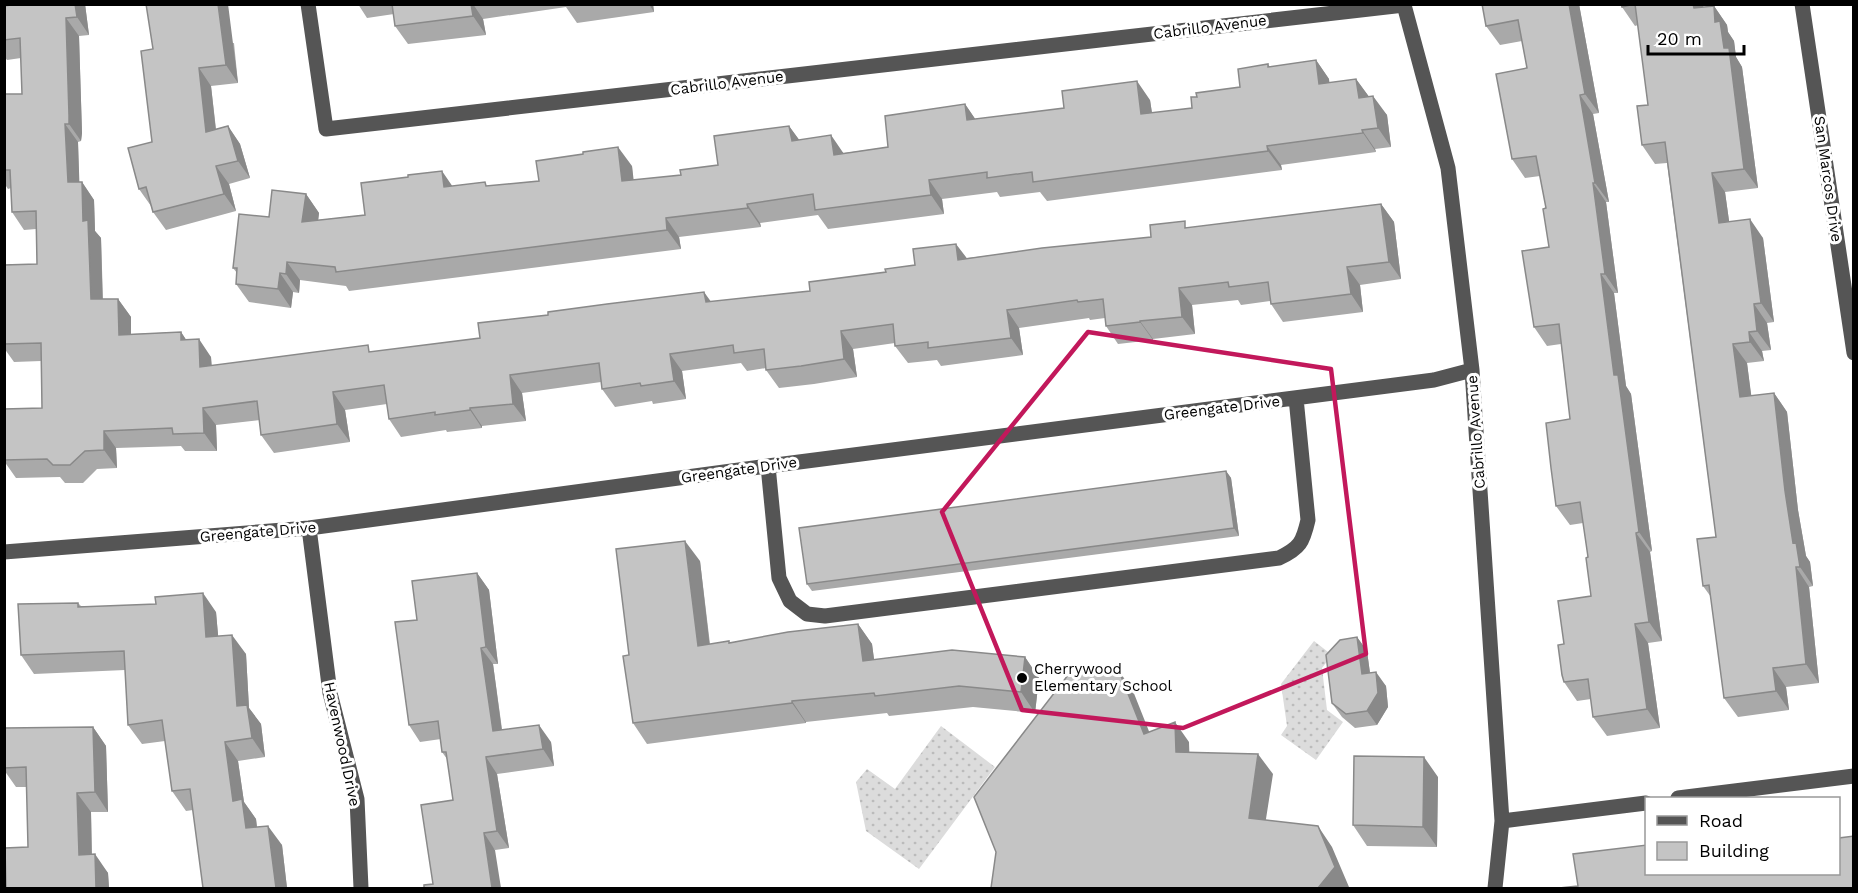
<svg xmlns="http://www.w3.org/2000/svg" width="1858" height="893" viewBox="0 0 1858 893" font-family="'Work Sans',sans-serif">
	<defs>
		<pattern id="grass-dots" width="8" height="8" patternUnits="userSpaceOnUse" patternTransform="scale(1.5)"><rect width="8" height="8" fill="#dcdcdc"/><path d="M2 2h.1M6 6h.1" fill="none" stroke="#bbb" stroke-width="1.8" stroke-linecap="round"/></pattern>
	</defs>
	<rect width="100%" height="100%" fill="#fff"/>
	<path fill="url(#grass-dots)" d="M1314 641 1332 655 1322 668 1327 710 1343 722 1316 760 1281 735 1287 726 1281 684Z
		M941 726 995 767 919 869 866 831 856 782 867 769 895 789Z"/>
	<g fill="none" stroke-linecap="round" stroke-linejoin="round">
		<path stroke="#555" stroke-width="15" d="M308 4 326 129 1404 5 1448 168 1472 370 1502 821 1495 888
			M1802 4 1854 353
			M768 466 779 578 790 601 807 614 825 616 1279 558C1300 548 1303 542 1308 520L1296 398
			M309 528 330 693 357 799 361 888
			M4 552 309 528 768 466 1434 380 1472 370
			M1678 798 1854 776
			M1502 821 1646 803"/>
	</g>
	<path fill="#a9a9a9" d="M18 4H85L89 35 79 36 82 133 81 141 78 142 79 182H82L94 200 95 231 101 238 103 299H118L131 317V334L181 332 186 340 211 357 212 366 373 352 480 338 711 302 810 291 886 272 967 258 1151 237 1189 228 1381 204 1394 222 1401 279 1360 285 1363 312 1283 322 1271 304 1270 301 1241 305 1238 300 1192 305 1195 334 1153 339V340L1118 344 1106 326 1105 318 1090 320 1089 318 1019 328 1023 355 941 366 937 360 908 363 895 346V343L853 349 857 377 814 384 779 388 766 370V368L747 371 741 363 682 371 686 399 653 404 652 401 615 407 602 389 601 382 522 393 526 421 482 426V428L447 432 446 430 401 437 389 419 387 404 345 410 350 442 274 453 261 435 260 420 216 425 217 451H185L181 446 116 448 117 468 97 469 83 483H65L60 477 16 478 4 461V409L42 408 41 361 14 362 4 348V306L37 264 36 229 24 230 12 212 11 188 8 189 4 183V94H22L21 58 7 60 4 56V6Z
		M358 4H653L654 12 577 23 566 7 483 19 486 35 408 44 395 26 394 14 367 18Z
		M1579 4 1599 113 1593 114 1609 202H1606L1618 293H1614L1626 386 1631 394 1652 551 1650 552 1662 641 1648 643 1660 728 1607 736 1593 717 1591 699 1577 701 1564 682V644L1591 596 1588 557 1583 523 1570 525 1556 506 1570 419 1561 344 1547 346 1534 327 1549 247 1546 208 1540 176 1525 178 1512 159 1527 68 1522 41 1500 45 1486 26Z
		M1621 4H1703V7L1714 6 1727 25 1728 32 1734 41 1736 57 1742 67 1758 188 1725 192 1729 221 1763 238 1774 322 1767 323 1771 350 1762 351 1764 361 1747 363 1751 396 1774 393 1787 412 1798 510 1806 556 1810 562 1813 586 1809 587 1819 683 1786 687 1789 710 1738 717 1724 698 1711 597 1703 586 1716 537 1667 163 1655 164 1642 145 1648 105 1638 25 1635 26 1622 7Z
		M234 43 238 83 211 86 216 129 228 126 240 144 250 178 229 184 236 211 166 230 153 212 151 206 139 189 152 142 153 49Z
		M1316 60 1329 79V83L1356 79 1369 97 1387 115 1391 147 1375 149 1376 152 1281 165 1282 170 1047 201 1040 192 1000 197 997 192 942 199 944 214 828 229 818 215 760 223 761 227 679 237 681 249 349 291 346 286 300 280 299 293 293 292 291 308 249 302 236 284 237 273 233 268 269 217 306 194 319 213 318 220 365 215 408 177 453 186H488L539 181 632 166 633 180 681 175 718 165 789 126 799 140 844 153 888 147 965 104 975 119 1150 100 1152 113 1192 108 1197 97 1240 87 1268 64 1270 67Z
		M1226 471 1231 478 1239 536 812 591 807 584Z
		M700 561 710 644 730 643 858 624 872 644 874 660 1025 657 1039 678 1035 713 973 707 889 716 887 713 806 722V723L647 744 633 723 629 655Z
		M477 573 489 590 498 664H493L502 729 551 742 554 766 497 774 509 848 495 850 453 800 447 759 442 752 441 739 420 742 409 725 417 620Z
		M78 603 81 606 216 612 218 636 246 654 249 708 261 724 265 757 238 761 244 802 256 819 257 827 282 845 287 888H203L193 810 186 811 172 791 165 741 142 744 128 725 125 670 34 674 21 655Z
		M1357 637 1367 651 1370 673 1386 686 1388 707 1377 725 1355 728 1342 717 1332 703Z
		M93 727 106 746 108 812H91L92 854 108 873 109 888H6L28 847 27 787H16L4 770V768Z
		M1438 777 1437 847 1367 846 1353 825Z"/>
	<path fill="#898989" d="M75 4H85L89 35 77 17Z
		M218 4H228L238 83 226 65Z
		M471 4H473L483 19 486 35 473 16Z
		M649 4H653L654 12Z
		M1569 4H1579L1599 113 1585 94Z
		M1693 4H1703L1707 27 1694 8Z
		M1714 6 1727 25 1728 32 1734 41 1736 57 1742 67 1758 188 1744 169 1715 22Z
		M66 18 79 36 82 133 81 141 69 124Z
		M1316 60 1329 79 1332 103 1319 84Z
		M199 68 211 86 218 150 206 132Z
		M1356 79 1370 98H1359Z
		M1137 81 1150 100 1155 133 1141 114Z
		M1580 95 1593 114 1609 202 1595 183Z
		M1373 96 1387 115 1391 147 1378 128Z
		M965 104 978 123 967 120Z
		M65 124 78 142 80 200 68 182Z
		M228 126 240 144 250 178 238 161Z
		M789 126 803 145 792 141Z
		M1362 130 1375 149 1376 152 1363 133Z
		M831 135 844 154 834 155Z
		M1267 146 1281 165 1282 170 1268 151Z
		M618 147 632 166 636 200 622 181Z
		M216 166 229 184 236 211 224 194Z
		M442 171 455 190 444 187Z
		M1712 173 1725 192 1732 242 1719 223Z
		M929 180 942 199 944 214 931 195Z
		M82 182 94 200 95 231 101 238 103 317 91 299 83 221Z
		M1593 183 1606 202 1618 293 1605 274Z
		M306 194 319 213 316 241 302 222Z
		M747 204 760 223 761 227 748 208Z
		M1381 204 1394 222 1401 279 1389 262Z
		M666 218 679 237 681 249 667 230Z
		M1750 219 1763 238 1774 322 1761 303Z
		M956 244 969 261 958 260Z
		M287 262 300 280 299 293 286 274Z
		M1347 267 1360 285 1363 312 1351 294Z
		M280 273 293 292 291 308 278 289Z
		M1601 274 1614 293 1626 386 1631 394 1652 551 1639 532 1614 375Z
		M1179 288 1192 305 1195 334 1182 317Z
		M704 292 717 310 706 302Z
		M118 299 131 317V353L119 335Z
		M1754 304 1767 323 1771 350 1757 331Z
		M1007 310 1019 328 1023 355 1011 338Z
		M1140 321 1153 339V340L1140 322Z
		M841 331 853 349 857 377 844 359Z
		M181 332 193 350 181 340Z
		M1749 332 1762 351 1764 361 1750 342Z
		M199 339 211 357 212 385 200 367Z
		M1733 344 1747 363 1754 416 1740 397Z
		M670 354 682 371 686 399 674 381Z
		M510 375 522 393 526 421 513 404Z
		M333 392 345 410 350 442 337 424Z
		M1774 393 1787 412 1798 510 1806 556 1810 562 1813 586 1800 567 1793 543 1785 491Z
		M203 408 216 425 217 451 204 433Z
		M470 408 482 426V428L470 410Z
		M104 431 116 448 117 468 104 450Z
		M1226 471 1231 478 1239 536 1234 528Z
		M1636 533 1650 552 1662 641 1649 622Z
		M685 541 700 561 712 666 698 646Z
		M1796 567 1809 587 1819 683 1806 664Z
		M477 573 489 590 498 664 486 647Z
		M203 593 216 612 220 656 206 637Z
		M858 624 872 644 877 681 863 661Z
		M1635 624 1648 643 1660 728 1647 709Z
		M232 635 246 654 249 708 261 724 265 757 252 738 237 706Z
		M1357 637 1367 651 1372 688 1362 674Z
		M481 648 493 664 504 747 493 731Z
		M1025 657 1039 678 1035 713 1021 692Z
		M1773 668 1786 687 1789 710 1776 691Z
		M1119 671 1133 691 1158 754 1144 734Z
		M1376 672 1386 686 1388 707 1377 725 1367 711Z
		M792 701 806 722V723L792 703Z
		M1175 722 1189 742 1190 772 1176 752Z
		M539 725 551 742 554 766 543 749Z
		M93 727 106 746 108 812 95 792Z
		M225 742 238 761 244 802 256 819 259 847 246 828 233 801Z
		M1258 754 1273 774 1263 838 1249 818Z
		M486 757 497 774 509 848 497 831Z
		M1424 757 1438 777 1437 847 1423 827Z
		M77 793 91 812 92 874 79 855Z
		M268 826 282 845 287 888H276Z
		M1318 826 1332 847 1349 887 1348 888H1318Z
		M484 833 495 850 501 888H492Z
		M95 854 108 873 109 888H96Z"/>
	<path fill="#c4c4c4" stroke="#898989" stroke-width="1.5" d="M18 4H75L77 17 66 18 69 115V124H65L68 182H82L83 221 88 220 91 299H118L119 335 181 332V340L199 339 200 367 368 345 369 352 480 338 478 323 548 315V312L607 304 704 292 706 302 810 291 809 282 886 272 885 269 915 265 913 249 956 244 958 260 1042 248 1151 237 1150 225 1185 221V228L1381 204 1389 262 1347 267 1351 294 1271 304 1268 282 1229 287 1228 282 1179 288 1182 317 1140 321V322L1106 326 1103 299 1078 302 1077 300 1007 310 1011 338 928 348V342L895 346 893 324 841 331 844 359 801 366 766 370 764 349 734 353 733 345 670 354 674 381 641 386 640 383 602 389 599 363 510 375 513 404 470 408V410L435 415V412L389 419 384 385 333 392 337 424 261 435 257 401 203 408 204 433 173 434 172 428 104 431V450L85 451 70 465H53L47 459 4 460V409L42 408 41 343 4 344V306H5L4 265 37 264 36 211 12 212 10 170H4V94H22L20 38 4 40V6Z
		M146 4H218L226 65 199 68 206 132 228 126 238 161 216 166 224 194 153 212 146 187 139 189 128 148 152 142 141 51 153 49Z
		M392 4H471L473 16 395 26Z
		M1482 4H1569L1585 94 1580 95 1595 183H1593L1605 274H1601L1614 375H1618L1639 532 1636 533 1649 622 1635 624 1647 709 1593 717 1588 679 1564 682 1562 675 1558 645 1564 644 1558 601 1591 596 1586 558 1588 557 1580 502 1556 506 1551 468 1546 423 1570 419 1559 324 1534 327 1522 251 1549 247 1543 209 1546 208 1536 156 1512 159 1496 74 1527 68 1518 20 1486 26Z
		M1621 4H1634L1622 7Z
		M1635 4H1693L1694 8 1714 6 1715 22 1720 21 1724 48H1729L1744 169 1712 173 1719 223 1750 219 1761 303 1754 304 1757 331 1749 332 1750 342 1733 344 1740 397 1774 393 1785 491 1793 543 1796 542 1800 567H1796L1806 664 1773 668 1776 691 1724 698 1709 585 1703 586 1697 539 1716 537 1665 142 1642 145 1637 106 1648 105Z
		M1316 60 1319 84 1356 79 1359 98 1373 96 1378 128 1362 130 1363 133 1267 146 1268 151 1033 182 1032 172 987 178V172L929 180 931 195 815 210 813 194 747 204 748 208 666 218 667 230 336 272 335 267 287 262 286 274 280 273 278 289 236 284 237 268H233L239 214 269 217 272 190 306 194 302 222 365 215 361 183 408 177V175L442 171 444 187 485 182 486 186 539 181 536 161 583 154V152L618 147 622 181 681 175 680 170 718 165 714 136 789 126 792 141 831 135 834 155 888 147 885 116 965 104 967 120 1064 108 1062 91 1137 81 1141 114 1192 108 1191 97H1197L1196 93 1240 87 1238 69 1268 64V67Z
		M1226 471 1234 528 807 584 799 528Z
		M685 541 698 646 729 641V643L788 632 858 624 863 661 952 650 1025 657 1021 692 959 686 875 696 874 693 792 701V703L633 723 623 656 629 655 616 549Z
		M477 573 486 647 481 648 493 731 539 725 543 749 486 757 497 831 484 833 492 888H424V885L433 884 421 805 453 800 446 752H442L438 721 409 725 395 622 417 620 412 581Z
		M203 593 206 637 232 635 237 706 247 705 252 738 225 742 233 801 242 799 246 828 268 826 276 888H203L190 789 172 791 162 720 128 725 124 651 21 655 18 604 78 603V607L156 604 155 597Z
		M1357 637 1362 674 1376 672 1378 693 1367 711 1346 714 1332 703 1326 655 1340 640Z
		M1075 666 1119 671 1144 734 1175 722 1176 752 1258 754 1249 818 1318 826 1335 867 1318 888H991L996 852 974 797Z
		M93 727 95 792 77 793 79 855 95 854 96 888H6L5 848 28 847 26 767 4 768V728Z
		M1354 756 1424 757 1423 827 1353 825Z
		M1854 836V888H1559L1578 886 1573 854 1647 845V873H1839V838Z"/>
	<path fill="none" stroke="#c2185b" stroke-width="4.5" stroke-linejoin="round" d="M1088 332 1331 369 1366 654 1183 728 1022 710 942 512Z"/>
	<circle fill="#000" stroke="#fff" stroke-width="2" cx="1022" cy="678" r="6"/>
	<g text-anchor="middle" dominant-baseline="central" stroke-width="6" stroke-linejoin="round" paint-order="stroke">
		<g font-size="15" fill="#000" stroke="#fff">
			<text transform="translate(1210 27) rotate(-7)">Cabrillo Avenue</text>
			<text transform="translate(727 83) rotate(-7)">Cabrillo Avenue</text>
			<text transform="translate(1828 179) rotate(82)">San Marcos Drive</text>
			<text transform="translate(1222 408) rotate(-7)">Greengate Drive</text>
			<text transform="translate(1476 432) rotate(-94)">Cabrillo Avenue</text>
			<text transform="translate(739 470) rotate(-8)">Greengate Drive</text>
			<text transform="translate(258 532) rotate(-5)">Greengate Drive</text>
			<text transform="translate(342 744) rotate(78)">Havenwood Drive</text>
		</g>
		<g font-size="15" fill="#000" stroke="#fff" text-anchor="start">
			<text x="1034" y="669">Cherrywood<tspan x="1034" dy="17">Elementary School</tspan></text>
		</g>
	</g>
	<rect width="1858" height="893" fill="none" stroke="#000000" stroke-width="12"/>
	<rect x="1645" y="797" width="195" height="78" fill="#ffffff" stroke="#999999" stroke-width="1.5"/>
	<rect x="1657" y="816" width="30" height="9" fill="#555555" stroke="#999999" stroke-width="1.5"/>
	<text x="1699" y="827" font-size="18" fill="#000000">Road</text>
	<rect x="1657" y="842" width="30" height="18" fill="#c4c4c4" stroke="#999999" stroke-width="1.5"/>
	<text x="1699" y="857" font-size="18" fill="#000000">Building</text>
	<path d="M1648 45v9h96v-9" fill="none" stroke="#000000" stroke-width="3"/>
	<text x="1657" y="45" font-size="18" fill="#000000" stroke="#ffffff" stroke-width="4.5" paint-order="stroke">20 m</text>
</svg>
